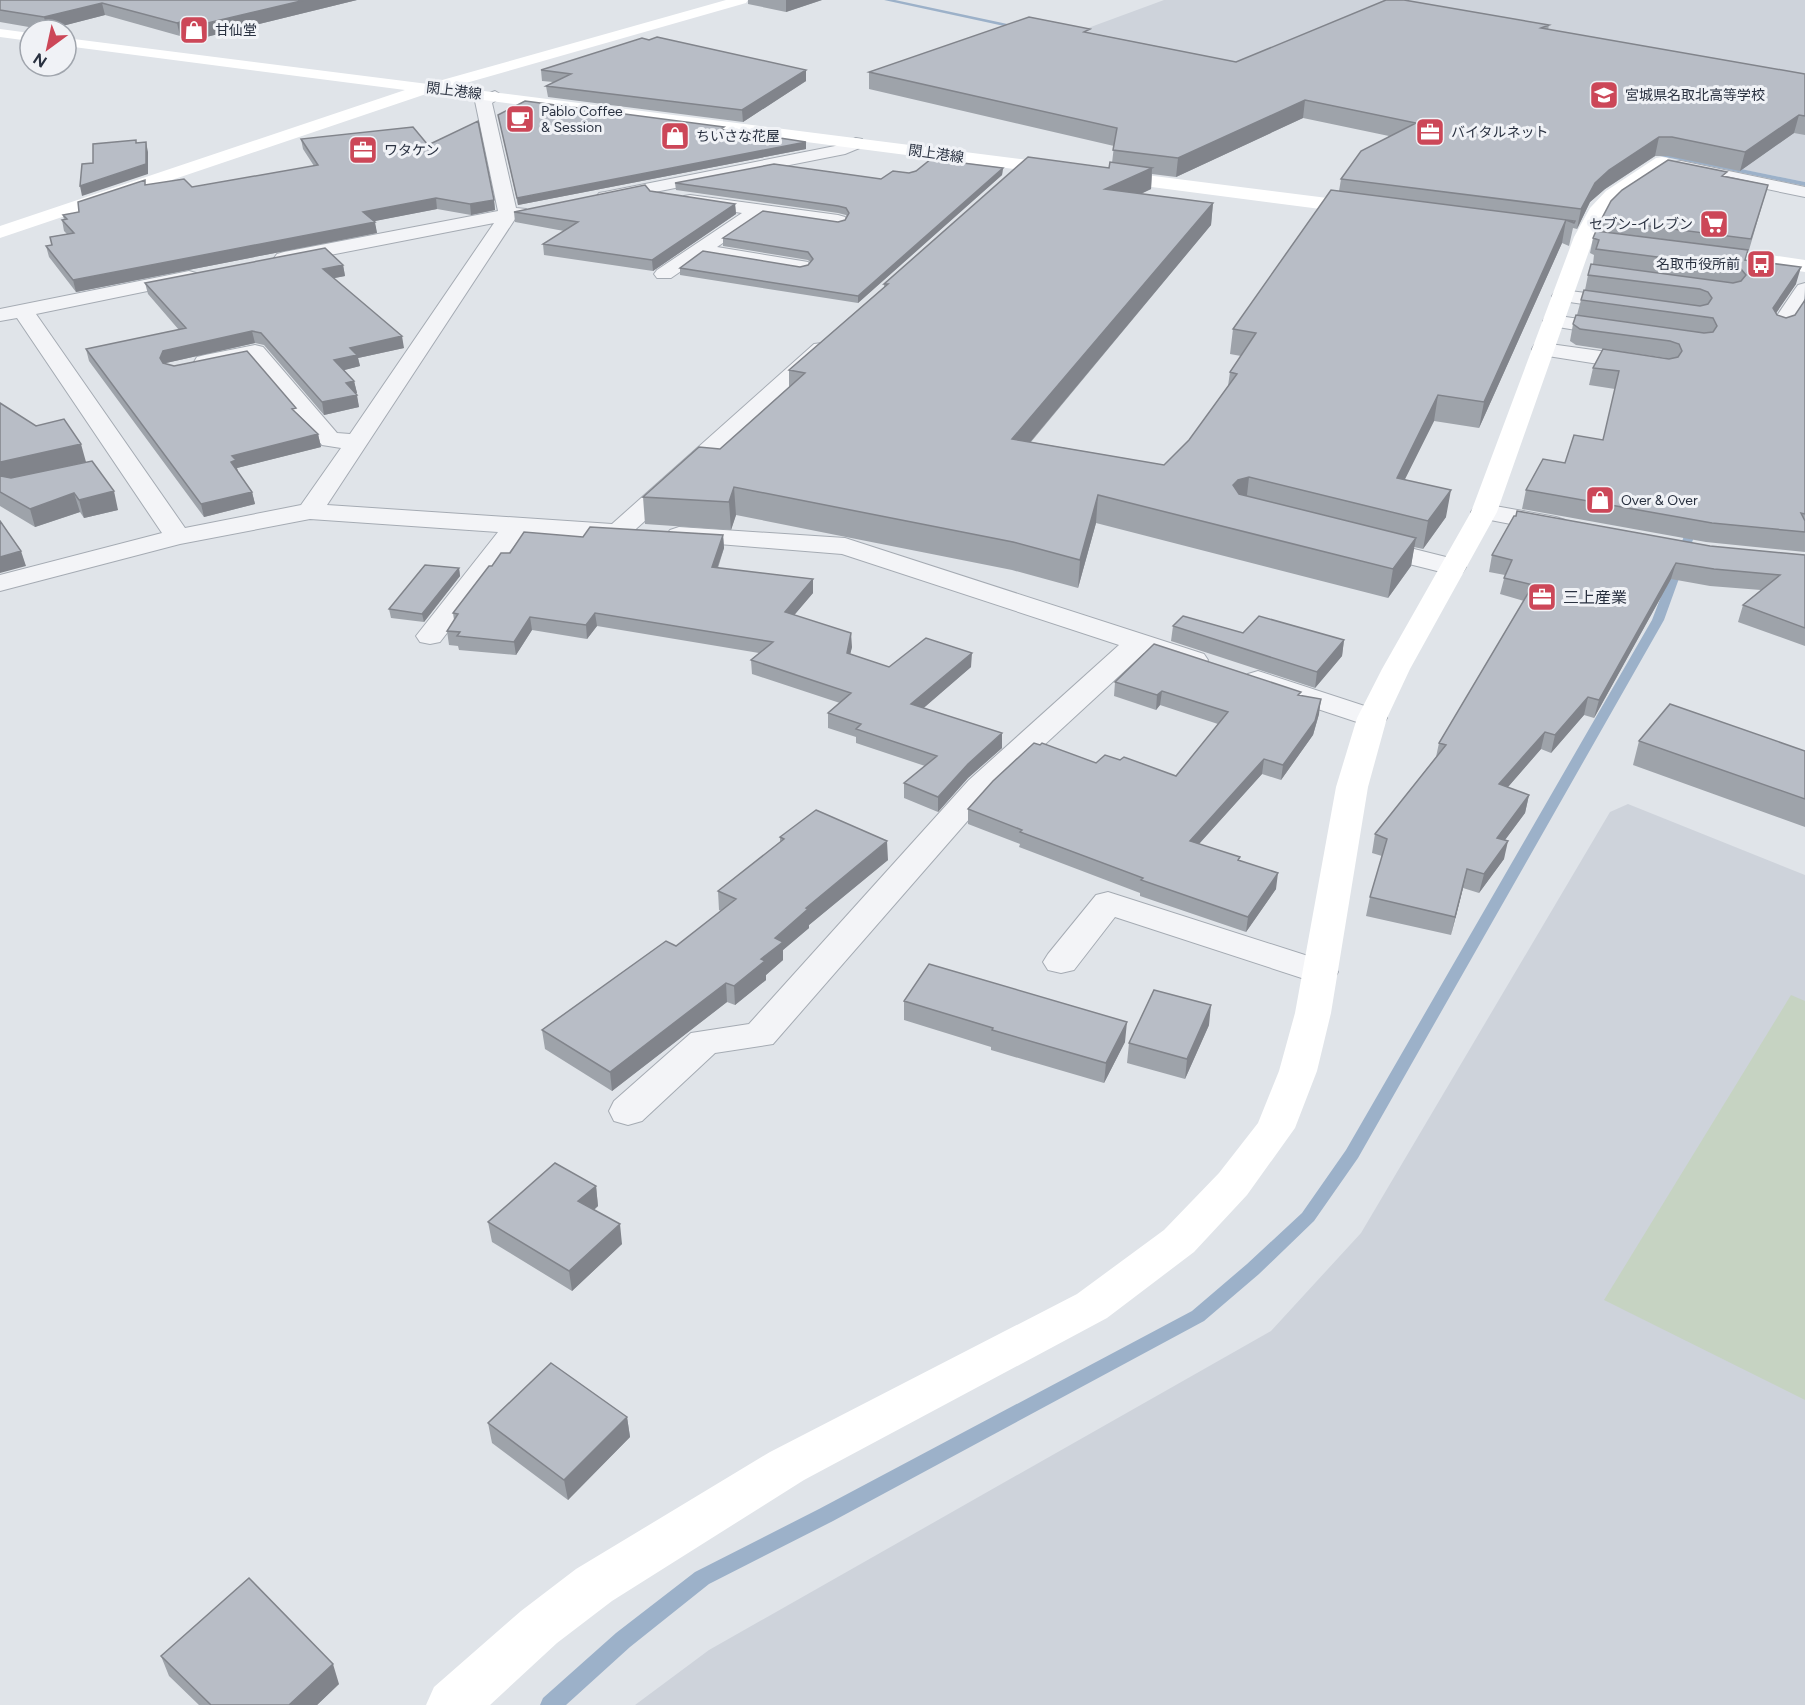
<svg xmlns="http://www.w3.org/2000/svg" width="1805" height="1705" viewBox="0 0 1805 1705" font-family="Figtree,'Noto Sans JP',sans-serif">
	<rect width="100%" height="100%" fill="#e0e4e9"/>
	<path fill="#ced3db" d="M1164 0H1805V182L1069 35Z
		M1628 804 1805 875V1705H635L709 1650 1271 1331 1361 1233 1610 812Z"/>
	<path fill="#c6d3c2" d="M1791 995 1805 1001V1400L1604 1300Z"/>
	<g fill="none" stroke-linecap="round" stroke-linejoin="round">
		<path fill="#9cb1c9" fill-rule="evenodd" d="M884 0H895L1026 28 1023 30Z
			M1648 150 1805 182V186L1646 153V151Z
			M1694 520 1699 523 1664 620 1358 1158 1314 1221 1259 1274 1204 1321 833 1521 709 1584 630 1647 566 1705H540L543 1698 616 1633 695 1572 819 1509 1192 1311 1247 1264 1302 1213 1346 1150 1652 620 1689 523Z"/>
		<g stroke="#a5abb3" stroke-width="2">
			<path id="street" d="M495 91 503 96 492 103 516 208 526 209 528 213 526 217 515 219 327 505 612 524 814 344 822 343 830 344 833 349 830 354 627 537 618 540 524 533 440 642 430 644 420 642 416 636 498 532 310 519 180 544 0 591V575L162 533 17 318 0 321V309L189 271 196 273 199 277 196 281 36 314 185 528 301 505 341 448 322 445 250 360 205 369 197 367 194 362 197 357 205 355 255 345 263 347 337 433 350 434 494 223 284 264 277 262 274 258 277 254 284 252 498 211 475 101 477 98Z
				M856 138 862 139 864 143 862 147 845 154 605 202 599 201 596 197 599 193 605 192 840 145Z
				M1681 161 1805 187V197L1675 170 1672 166 1675 162Z
				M690 195 838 215 845 217 847 221 845 225 838 227 763 216 717 247 808 262 811 266 808 270 801 272 703 256 671 278H657L654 274 657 270 742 213 684 204 681 200 684 196Z
				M1805 283C1805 307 1802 311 1788 330L1781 332 1774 330 1770 326 1795 289 1798 285Z
				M1562 290 1626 298 1633 300 1636 304 1633 308 1626 310 1555 300 1552 296 1555 292Z
				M1553 315 1618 325 1626 326 1629 331 1626 336 1618 337 1546 325 1543 321 1546 317Z
				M1543 343 1643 357 1651 359 1654 364 1651 369 1643 371 1535 354 1532 349 1535 344Z
				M1484 504 1556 517 1565 520 1569 525 1565 530 1556 533 1475 517 1471 512 1475 507Z
				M679 527 845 538 1204 654 1208 660 1204 666 1194 669 1144 653 991 794 773 1044 715 1053 642 1121 628 1125 614 1121 609 1111 614 1101 691 1033 749 1024 969 780 1119 645 842 554 670 540 666 535 670 530Z
				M1370 538 1462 561 1466 567 1462 573 1453 575 1361 552 1357 546 1361 540Z
				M1258 671 1383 712 1387 718 1383 724 1372 727 1248 686 1243 680 1248 674Z
				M1108 892 1333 964 1338 972 1333 980 1320 984 1115 917 1074 970 1061 973 1048 970 1043 962 1048 954 1096 895Z"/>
		</g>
		<use href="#street" fill="#f3f4f7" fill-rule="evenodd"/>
		<path fill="#fff" fill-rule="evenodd" d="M726 0H748L746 3 452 87 1367 203 1374 205 1376 209 1374 213 1367 215 429 93 0 238V226L405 90 66 46V38L428 84Z
			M0 29 30 33V41L0 37Z
			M1662 157 1668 158 1671 162 1668 166 1618 199 1607 210 1594 237 1497 512 1410 669 1387 718 1368 787 1331 1013 1317 1071 1295 1128 1247 1195 1194 1252 1107 1318 804 1480 612 1601 557 1643 490 1705H426L434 1687 521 1611 576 1569 770 1452 1077 1294 1164 1230 1219 1173 1258 1123 1279 1071 1295 1013 1336 787 1357 718 1382 669 1471 512 1574 237 1590 208 1606 191 1656 158Z
			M1701 245 1805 260V272L1694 255 1691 251 1694 247Z"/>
	</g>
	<path fill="#9ea3aa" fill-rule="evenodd" d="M0 0H357L202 38 187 34 180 36 105 15 46 30 0 22Z
		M748 0H822L786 12 748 4Z
		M1549 25 1548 30 1805 74V135L1794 133 1740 171 1668 156H1655L1605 189 1590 202 1577 229 1573 228 1569 246 1562 243 1479 428 1434 421 1405 479 1446 517 1423 549 1414 547 1411 566 1388 598 1096 523 1078 588 1012 570 736 515 731 530 645 524 643 497 720 449 789 387V370L884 287V284L1109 168 1112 163 1114 146 869 89V72L1090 33 1236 62ZM1303 118 1389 136 1341 179 1339 191 1233 329 1230 354 1241 356 1230 372 1228 386 1189 440 1164 465 1031 442 1211 225 1213 203 1141 194 1151 189 1152 174 1176 177Z
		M541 70 806 81 743 122 548 97 546 86 553 82 542 81Z
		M498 115 806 149 518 205Z
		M301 139 428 145 494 200 495 210 471 215 437 209 374 221 377 233 76 292 49 257 46 246 52 245 50 237 67 234 64 231 62 220H64L63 215 79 212 146 185 192 187 314 166 303 149Z
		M1003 168 1002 175 858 303 680 275V268L800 267 808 265 810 262 808 260 723 246V238L838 222 845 220 847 217 846 215 838 213 676 190 675 183 881 179 909 173Z
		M1726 176 1768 185 1749 250 1598 231 1601 220Z
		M650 191 735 204 736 214 653 271 544 255 543 244 564 231 515 222 514 212Z
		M1593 238 1746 260 1796 284 1776 313 1777 315 1786 318 1795 315 1805 300V552L1706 542 1522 509 1526 490 1565 463 1603 440 1615 389 1589 385 1593 368 1603 349 1576 345 1570 341 1573 324 1577 315 1581 300 1585 290 1588 275 1593 264 1594 255 1590 253ZM1603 349 1666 358 1669 359Z
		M343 265 345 276 334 278 404 348 358 358 360 366 344 370 354 381 357 393H356L359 407 324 415 264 345 255 343 166 363V364L297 413 318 434 321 447 237 468 238 472 252 492 255 504 204 517 89 361 86 349 179 330 148 294 145 283Z
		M0 403 86 462 118 510 84 518 80 512 35 527 0 506Z
		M723 535 724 548 718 568 813 579V593L794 615 852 647 850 654 889 667H971L923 708 1002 748 968 778 938 812 904 798V783L925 766 856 743V737L828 728V713L840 703 752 674 751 660 759 653 597 626 587 639 532 630 516 655 459 650 458 646 449 645 447 631 454 620 453 613 492 566 510 553 583 537Z
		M1710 546 1805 555V646L1738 622 1743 605 1761 590 1710 586 1671 579 1594 718 1584 715 1551 753 1541 749 1507 788 1529 795 1525 813 1505 840 1504 859 1479 893 1463 888 1451 935 1366 916 1370 897 1382 856 1372 853 1375 834 1436 757 1439 743 1524 601 1500 594 1505 575 1489 572 1492 555Z
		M459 568 460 576 424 622 391 618 389 609Z
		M1173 626 1243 633 1344 640 1342 656 1315 688 1171 641Z
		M1115 682 1301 696 1319 714 1313 735 1281 780 1262 774 1199 844 1240 861 1276 889 1246 932 1140 896V893L1019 847 1020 844 968 824V809L1096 763 1120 760 1176 776 1218 724 1160 705 1156 710 1114 696Z
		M1639 741 1805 751V827L1633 765Z
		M780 837 888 860 809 925V928L783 950V960L766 975V980L735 1005 727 1002 612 1091 545 1049 542 1030 676 946 721 911 719 910 718 891 780 842Z
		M904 1001 1125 1042 1104 1083 991 1050V1047L904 1020Z
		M1209 1025 1185 1079 1127 1063 1129 1043Z
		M596 1186 598 1206 594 1210 622 1244 572 1291 492 1242 488 1222Z
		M627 1417 630 1437 568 1500 492 1443 488 1423Z
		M161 1656 339 1684 317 1705H199L169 1676Z"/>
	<path fill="#81848b" d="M305 0H357L202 38 199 25Z
		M786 0H822L786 12Z
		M102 3 105 15 47 30 44 17Z
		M184 21 187 34 180 36 177 23Z
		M806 70V81L743 122 742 110Z
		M1305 100 1303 118 1176 177 1178 158Z
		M1799 115 1794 133 1740 171 1745 152Z
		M1659 137 1655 156 1605 189 1590 202 1577 229 1581 209 1595 183 1609 170Z
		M146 142 148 152V174L82 196 80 186Z
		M806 142V149L518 205 517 198Z
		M1003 168 1002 175 858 303V296Z
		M1152 168 1151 189 1104 211 1105 189Z
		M436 198 437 209 365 223 363 212Z
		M494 200 495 210 471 215 470 204Z
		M1213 203 1211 225 1011 465 1012 439Z
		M735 204 736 214 653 271 652 260Z
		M1566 220 1562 243 1479 428 1484 402Z
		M375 222 377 233 76 292 73 280Z
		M343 265 345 276 325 280 323 269Z
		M1801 267 1796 284 1768 325 1773 308Z
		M252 331 255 343 166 363 163 370 160 358 163 351Z
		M402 336 404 348 358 358 360 366 337 372 334 360 350 348Z
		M354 381 357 393 348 395 346 383Z
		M357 395 359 407 324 415 322 402Z
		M1438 395 1434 421 1392 505 1397 478Z
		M318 434 321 447 237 468 238 473 231 462 232 456Z
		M81 444 86 462 0 481V464L1 462Z
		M1249 477 1246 504 1233 485 1238 480Z
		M734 487 736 515 731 530 729 502Z
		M1451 490 1446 517 1423 549 1428 521Z
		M114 491 118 510 84 518 79 500Z
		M252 492 255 504 204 517 201 504Z
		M74 493 80 512 35 527 30 509Z
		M1098 495 1096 523 1078 588 1080 560Z
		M723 535 724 548 713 580 712 567Z
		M1416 538 1411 566 1388 598 1393 569Z
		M21 551 26 566 0 573V557Z
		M1676 563 1671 579 1594 718 1599 700Z
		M459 568 460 576 424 622 422 614Z
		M813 579V593L785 626V612Z
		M595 613 597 626 587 639 586 625Z
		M530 617 532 630 516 655 514 642Z
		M851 633 852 647 847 667V653Z
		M1344 640 1342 656 1315 688 1317 672Z
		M972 653 971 667 911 719V704Z
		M1162 691 1160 705 1156 710 1157 695Z
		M1588 697 1584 715 1551 753 1555 735Z
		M1321 699 1319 714 1313 735 1281 780 1283 765Z
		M1545 732 1541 749 1495 802 1499 784Z
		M1002 733V748L968 778 938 812V797L968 764Z
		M1264 759 1262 774 1188 856 1190 841Z
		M1529 795 1525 813 1493 856 1497 838Z
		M887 841 888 860 809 925V928L783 950V960L766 975V980L735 1005 734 986 761 959 775 938 806 908Z
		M1508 841 1504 859 1479 893 1484 874Z
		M1467 869 1463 888 1451 935 1455 917Z
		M1278 873 1276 889 1246 932 1248 917Z
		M726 983 727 1002 612 1091 610 1072Z
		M1211 1005 1209 1025 1185 1079 1187 1059Z
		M1127 1022 1125 1042 1104 1083 1106 1063Z
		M596 1186 598 1206 581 1221 578 1201Z
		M620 1224 622 1244 572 1291 569 1271Z
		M627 1417 630 1437 568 1500 564 1480Z
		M333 1664 339 1684 317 1705H289Z"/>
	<path fill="#b8bdc6" stroke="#81848b" stroke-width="1.5" d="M0 0H305L199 25 184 21 177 23 102 3 44 17 0 10Z
		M1386 0H1404L1549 25 1541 28 1805 74V116L1799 115 1745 152 1672 137H1659L1609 170 1595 183 1581 209 1341 179 1361 151 1416 123 1305 100 1178 158 1113 150 1117 128 869 72 1029 17 1090 29 1084 32 1236 62Z
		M657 37 806 70 742 110 546 86 571 74 541 70 642 38 649 40Z
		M525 101 724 127 721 129 806 142 517 198 498 115Z
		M478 121 494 200 470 204 436 198 363 212 375 222 73 280 46 246 52 245 50 237 74 233 62 220 67 219 63 215 79 212 78 202 145 180V185L184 179 192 187 318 165 301 139 413 127 428 145Z
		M136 140V143L146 142V164L80 186 82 164 93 163V144Z
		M1028 157 1109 168 1110 162 1152 168 1105 189 1213 203 1012 439 1164 465 1189 440 1237 374 1230 372 1256 333 1233 329 1331 190 1575 221 1574 223 1566 220 1484 402 1438 395 1397 478 1451 490 1428 521 1249 477 1238 480 1233 485 1239 494 1416 538 1393 569 1098 495 1080 560 1013 542 734 487 729 502 643 497 699 447 720 449 805 373 789 370 888 284H884Z
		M931 159 1003 168 858 296 680 268 703 251 800 267 808 265 813 259 808 252 723 238 763 211 838 222 845 220 849 213 846 208 838 206 675 183 774 164 881 179 893 171 909 173 916 171Z
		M1668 160 1727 172 1722 176 1768 185 1751 239 1601 220 1611 201 1622 190Z
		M645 185 650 191 735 204 652 260 543 244 578 222 514 212Z
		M1596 231 1748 250 1745 260 1801 267 1773 308 1777 315 1786 318 1795 315 1805 300V514L1801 513 1805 521V532L1712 523 1526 490 1543 459 1565 463 1574 435 1603 440 1619 371 1593 368 1603 349 1669 359 1678 357 1682 351 1679 344 1670 341 1580 329 1573 324 1576 315 1704 333 1713 332 1717 326 1713 318 1581 300 1584 290 1700 306 1708 304 1712 298 1708 292 1700 289 1588 275 1591 264 1733 283 1741 281 1746 275 1741 269 1734 267 1596 249 1599 240 1593 238Z
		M325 248 343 265 323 269 402 336 350 348 357 355 334 360 354 381 346 383 357 395 322 402 261 333 252 331 163 351 160 358 163 363 174 366 247 351 296 408 292 409 318 434 232 456 236 460 231 462 252 492 201 504 86 349 186 328 145 283Z
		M0 403 36 426 64 419 81 444 1 462 0 464Z
		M92 461 114 491 79 500 74 493 30 509 0 492V475L1 476 11 478Z
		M1517 511 1710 546 1805 555V628L1743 605 1780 575 1714 569 1676 563 1599 700 1588 697 1555 735 1545 732 1499 784 1529 795 1497 838 1508 841 1484 874 1467 869 1455 917 1370 897 1387 839 1375 834 1446 745 1439 743 1533 585 1504 578 1512 560 1492 555 1514 516H1516Z
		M0 521 21 551 0 557Z
		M590 527 723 535 712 567 813 579 785 612 851 633 847 653 889 667 926 638 972 653 911 704 1002 733 968 764 938 797 904 783 937 756 856 729 861 724 828 713 851 693 751 660 773 642 595 613 586 625 530 617 514 642 457 636 460 632 447 631 458 614 453 613 489 566H492L501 553H510L524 532 583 537Z
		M425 565 459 568 422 614 389 609Z
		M1183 616 1243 633 1259 616 1344 640 1317 672 1173 626Z
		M1154 644 1301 692 1298 695 1321 699 1315 721 1283 765 1264 759 1190 841 1240 857 1238 860 1278 873 1248 917 1141 880 1143 878 1020 832 1022 830 968 809 993 781 1034 743 1040 745 1042 743 1096 763 1105 755 1120 760 1124 757 1176 776 1228 712 1162 691 1157 695 1115 682Z
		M1670 704 1805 751V799L1639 741Z
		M816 810 887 841 806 908 808 909 775 938 783 942 761 959 765 961 734 986 726 983 610 1072 542 1030 666 941 676 946 736 899 718 891 784 839 780 837Z
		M929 964 1127 1022 1106 1063 992 1030 993 1028 904 1001Z
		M1154 990 1211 1005 1187 1059 1129 1043Z
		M555 1163 596 1186 578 1201 620 1224 569 1271 488 1222Z
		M551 1363 627 1417 564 1480 488 1423Z
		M249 1578 333 1664 289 1705H211L161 1656Z"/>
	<defs>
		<g id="shop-square" transform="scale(1.5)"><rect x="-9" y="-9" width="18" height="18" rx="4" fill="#cc4758" stroke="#f0f2f6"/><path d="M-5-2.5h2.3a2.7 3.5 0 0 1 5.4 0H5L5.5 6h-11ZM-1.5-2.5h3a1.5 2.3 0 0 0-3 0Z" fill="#fff"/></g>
		<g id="school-square" transform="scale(1.5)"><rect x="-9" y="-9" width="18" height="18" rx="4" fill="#cc4758" stroke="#f0f2f6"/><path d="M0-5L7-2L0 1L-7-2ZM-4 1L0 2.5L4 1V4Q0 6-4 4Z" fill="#fff"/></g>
		<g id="cafe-square" transform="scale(1.5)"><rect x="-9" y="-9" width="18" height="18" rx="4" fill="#cc4758" stroke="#f0f2f6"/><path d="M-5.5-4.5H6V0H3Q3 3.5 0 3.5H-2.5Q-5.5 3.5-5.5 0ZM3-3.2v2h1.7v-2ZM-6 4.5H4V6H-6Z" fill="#fff"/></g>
		<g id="office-square" transform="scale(1.5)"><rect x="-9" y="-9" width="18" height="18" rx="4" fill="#cc4758" stroke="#f0f2f6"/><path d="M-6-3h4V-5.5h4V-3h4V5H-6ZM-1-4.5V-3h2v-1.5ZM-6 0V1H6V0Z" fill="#fff"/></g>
		<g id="supermarket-square" transform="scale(1.5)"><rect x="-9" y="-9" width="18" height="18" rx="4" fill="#cc4758" stroke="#f0f2f6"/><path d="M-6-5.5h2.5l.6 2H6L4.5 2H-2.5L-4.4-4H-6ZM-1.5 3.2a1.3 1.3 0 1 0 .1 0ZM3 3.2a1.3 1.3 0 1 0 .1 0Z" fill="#fff"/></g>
		<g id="bus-square" transform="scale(1.5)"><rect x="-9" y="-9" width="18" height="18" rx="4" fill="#cc4758" stroke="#f0f2f6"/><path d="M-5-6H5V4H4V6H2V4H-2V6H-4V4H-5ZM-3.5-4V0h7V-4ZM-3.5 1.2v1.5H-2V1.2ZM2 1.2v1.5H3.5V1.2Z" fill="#fff"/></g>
	</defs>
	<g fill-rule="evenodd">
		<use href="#shop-square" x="194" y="30"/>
		<use href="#school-square" x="1604" y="95"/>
		<use href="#cafe-square" x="520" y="119"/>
		<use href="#office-square" x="1430" y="132"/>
		<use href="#shop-square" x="675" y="136"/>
		<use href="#office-square" x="363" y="150"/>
		<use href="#supermarket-square" x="1714" y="224"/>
		<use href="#bus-square" x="1761" y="264"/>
		<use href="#shop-square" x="1600" y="500"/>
		<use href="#office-square" x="1542" y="597"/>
	</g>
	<g text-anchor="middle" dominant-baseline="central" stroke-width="6" stroke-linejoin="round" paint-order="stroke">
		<g font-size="14" fill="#293140" stroke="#f0f2f6" text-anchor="start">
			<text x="215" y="30">甘仙堂</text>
			<text x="1625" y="95">宮城県名取北高等学校</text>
			<text x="541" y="111">Pablo Coffee<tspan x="541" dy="16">&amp; Session</tspan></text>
			<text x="1451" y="132">バイタルネット</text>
			<text x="696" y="136">ちいさな花屋</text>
			<text x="384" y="150">ワタケン</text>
			<text x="1693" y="224" text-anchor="end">セブン-イレブン</text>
			<text x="1740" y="264" text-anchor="end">名取市役所前</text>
			<text x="1621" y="500">Over &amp; Over</text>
		</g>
		<g font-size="14" fill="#293140" stroke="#f0f2f6">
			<text transform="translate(454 91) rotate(7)">閖上港線</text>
			<text transform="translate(936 154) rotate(8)">閖上港線</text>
		</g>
		<g font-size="16" fill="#293140" stroke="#f0f2f6" text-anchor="start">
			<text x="1563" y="597">三上産業</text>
		</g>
	</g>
	<g transform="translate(48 48) rotate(213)"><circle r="28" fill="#f0f2f6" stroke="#a0a5ad" stroke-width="1.5"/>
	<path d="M0-4.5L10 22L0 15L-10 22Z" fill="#cc4758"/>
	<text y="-9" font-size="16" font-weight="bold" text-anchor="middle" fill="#293140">N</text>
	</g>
</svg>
